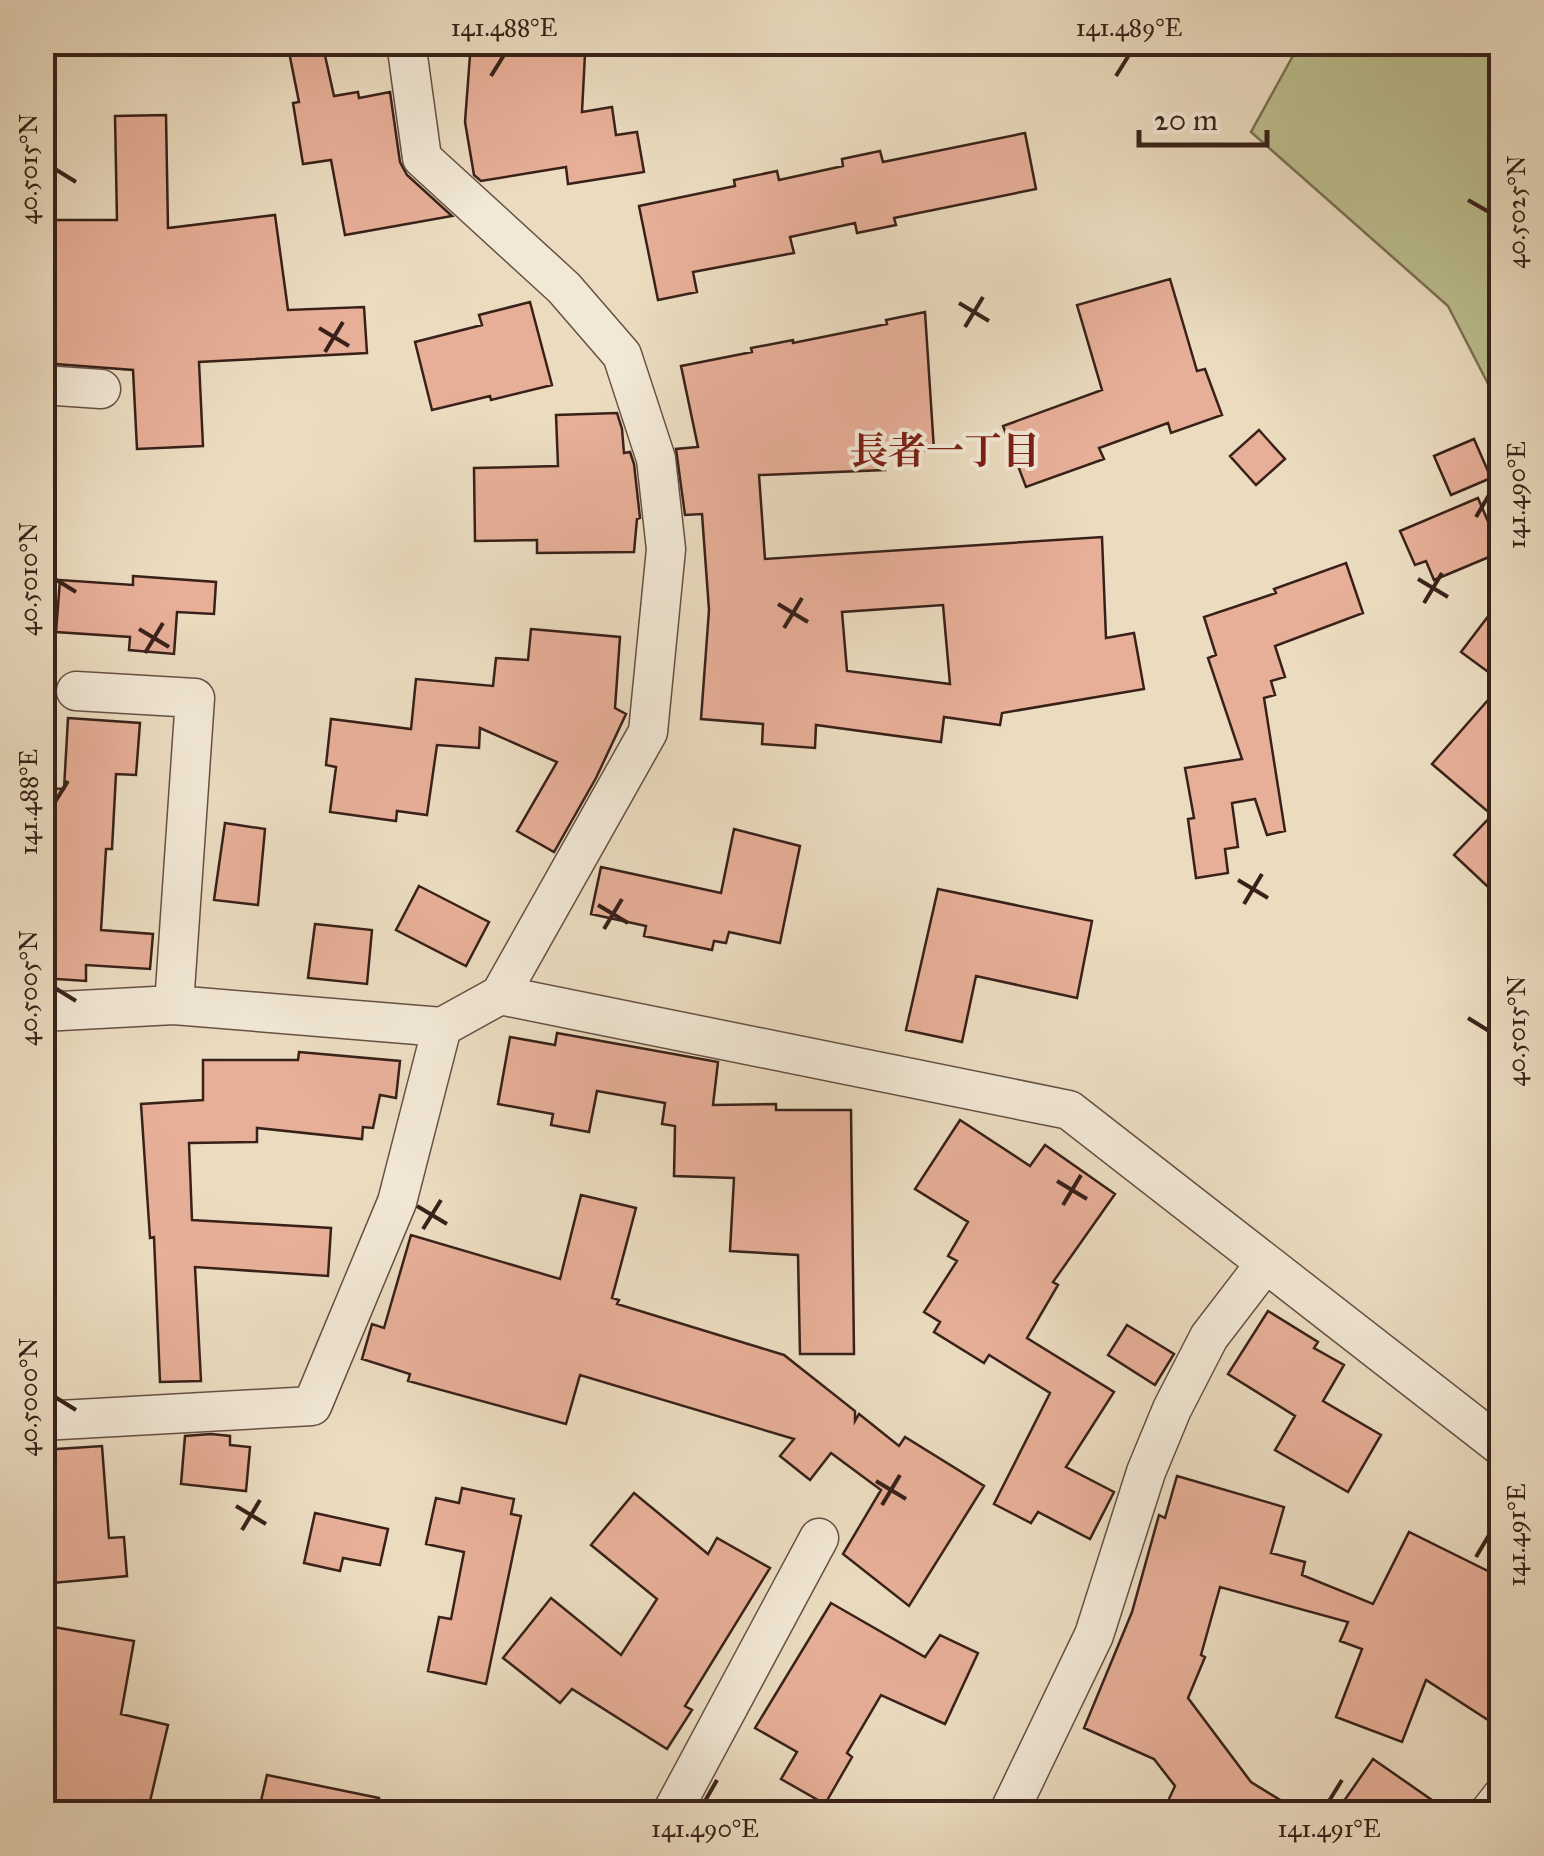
<svg xmlns="http://www.w3.org/2000/svg" width="1544" height="1856" viewBox="0 0 1544 1856" font-family="'IM FELL Great Primer','Noto Serif JP',serif">
	<rect width="100%" height="100%" fill="#ebdcc0"/>
	<filter id="stains"><feTurbulence type="fractalNoise" baseFrequency=".002" numOctaves="4"/><feColorMatrix values="0 0 0 0 .2 0 0 0 0 .09 0 0 0 0 .02 0 0 0 .5 -.17"/></filter>
	<radialGradient id="worn" r=".72"><stop offset=".6" stop-color="#630" stop-opacity="0"/><stop offset="1" stop-color="#630" stop-opacity=".3"/></radialGradient>
	<path fill="#bcbf8f" stroke="#7a7054" stroke-width="2.5" d="M1300 43H1501V409L1448 306 1251 132Z"/>
	<path fill="#e7af98" stroke="#392119" stroke-width="2.5" fill-rule="evenodd" d="M287 42H322L334 96 358 92 359 98 390 92 400 162 407 175 452 216 345 235 331 160 303 164 293 103 299 102Z
		M471 42H569V53L585 54 582 112 612 107 616 135 637 132 644 172 568 184 566 167 481 181 474 175 465 122Z
		M166 115 168 228 275 215 288 310 364 307 367 353 199 362 203 446 137 449 133 370 42 363V220H117L115 116Z
		M1025 133 1036 189 894 218 896 225 857 233 855 223 790 237 794 253 693 272 697 292 658 300 639 206 735 186 734 180 777 171 779 180 843 166 842 159 880 151 883 162Z
		M1170 279 1197 371 1205 369 1222 415 1171 433 1168 423 1099 448 1104 459 1026 487 1003 426 1102 390 1077 305Z
		M530 302 552 385 491 400 490 396 432 410 415 342 482 325 479 315Z
		M925 312 934 450 884 454 885 470 759 475 765 559 1102 537 1106 638 1134 633 1144 689 1002 713 1000 725 944 717 941 742 816 725 815 748 762 744 763 724 701 719 709 610 702 514 685 515 676 449 698 447 681 366 752 352 751 348 793 340V343L887 324 886 320ZM943 605 950 684 847 671 842 612Z
		M617 413 622 429 624 453 630 452 634 464 640 518 637 519 634 552 537 553V540L475 541 474 468 558 466 556 415Z
		M1259 430 1285 459 1256 485 1230 456Z
		M1474 439 1491 478 1451 495 1434 456Z
		M1478 498 1501 552 1434 580 1426 561 1415 565 1400 531Z
		M1346 563 1363 613 1275 646 1285 677 1271 681 1275 695 1264 698 1285 831 1267 835 1255 799 1232 803 1238 847 1225 849 1228 873 1196 878 1188 819 1194 818 1185 768 1242 759 1208 658 1216 655 1204 617 1276 593 1274 589Z
		M133 576 216 582 214 614 177 612 174 654 129 650 130 637 56 632 60 580 133 585Z
		M1502 598V682L1461 652Z
		M531 629 620 637 615 708 626 714 596 778 554 852 517 831 557 762 480 728 479 748 437 745 427 815 397 811 396 821 330 812 336 767 326 765 331 719 411 729 416 679 493 686 496 658 528 660Z
		M1502 684V900L1454 855 1492 815 1432 764Z
		M68 718 140 723 136 775 116 774 112 849H106L101 930 153 934 150 969 86 965V981L42 978V934L47 935 53 845H44L47 788 64 789Z
		M225 823 265 829 258 905 214 900Z
		M734 829 800 846 780 943 729 932 726 943 714 941 712 950 644 936 646 926 591 914 601 867 721 893Z
		M419 886 489 922 466 966 396 930Z
		M938 889 1092 921 1077 998 976 976 962 1042 906 1030Z
		M315 924 372 930 367 984 308 978Z
		M557 1033 718 1062 713 1105 776 1104V1110H851L854 1354H800L798 1255 730 1251 734 1178 674 1176 675 1126 662 1124 665 1103 597 1091 589 1132 551 1125 553 1114 498 1104 510 1037 555 1045Z
		M299 1052 400 1061 396 1098 380 1095 373 1128 363 1127 362 1139 257 1128V1142L189 1143 192 1220 331 1228 328 1276 195 1267 201 1381 160 1382 154 1237 150 1238 141 1104 203 1100V1060H298Z
		M960 1120 1030 1166 1045 1145 1115 1194 1053 1282 1058 1285 1027 1338 1114 1392 1066 1467 1114 1492 1090 1539 1038 1512 1031 1523 994 1504 1050 1393 989 1355 984 1363 934 1332 940 1322 924 1312 957 1261 948 1256 968 1222 915 1189Z
		M581 1195 636 1208 612 1298 619 1300 617 1304 784 1355 855 1411V1421L859 1414 899 1446 905 1437 984 1486 909 1606 843 1554 881 1490 831 1453 810 1480 780 1456 794 1439 580 1375 566 1424 408 1381 410 1374 362 1359 372 1324 384 1328 411 1235 560 1279Z
		M1268 1311 1318 1342 1314 1348 1344 1365 1323 1401 1381 1435 1348 1492 1275 1450 1295 1416 1228 1374Z
		M1127 1325 1174 1354 1155 1385 1108 1355Z
		M211 1434 230 1436V1445L250 1447 246 1491 181 1484 185 1436Z
		M102 1446 109 1538 124 1537 127 1576 42 1584V1450Z
		M1177 1476 1284 1507 1271 1553 1305 1562 1302 1575 1373 1604 1409 1532 1502 1578V1729L1426 1680 1402 1742 1336 1717 1362 1649 1340 1641 1348 1622 1220 1587 1201 1655 1205 1657 1188 1698 1251 1782 1303 1814H1162L1175 1786 1154 1759 1084 1728 1132 1612 1159 1515 1165 1518Z
		M462 1488 514 1499 511 1514 521 1516 486 1684 428 1671 439 1617 451 1619 464 1552 426 1544 436 1498 459 1503Z
		M634 1493 708 1554 717 1538 770 1568 685 1706 692 1710 667 1749 572 1689 560 1703 503 1658 551 1598 621 1655 657 1599 591 1545Z
		M315 1513 388 1529 380 1565 343 1558 340 1571 304 1563Z
		M831 1603 925 1657 940 1635 978 1653 945 1724 881 1695 847 1753 852 1757 825 1804 781 1779 797 1752 755 1728Z
		M42 1625 134 1641 121 1714 168 1725 147 1814H43L48 1776 42 1775Z
		M1373 1759 1452 1814H1335Z
		M267 1775 379 1798 377 1814H258Z"/>
	<g fill="none" stroke-linecap="round" stroke-linejoin="round">
		<g stroke="#665043" stroke-width="41">
			<path id="street" d="M406 42 422 158 564 288 622 355 656 459 666 549 648 732 500 995
				M42 385 101 389
				M76 691 195 698 174 1005
				M42 1012 174 1005 442 1027 500 995 1069 1110 1502 1447
				M42 1421 312 1406 397 1202 442 1027
				M671 1814 819 1538
				M1008 1814 1094 1635 1146 1472 1172 1409 1209 1337 1265 1264
				M1488 1814 1502 1796"/>
		</g>
		<use href="#street" stroke="#f2e8d6" stroke-width="38"/>
	</g>
	<path fill="none" stroke="#392119" stroke-width="4" d="M491 76 504 55M1116 76 1129 55M55 169 76 182M1468 200 1489 212M959 303 989 321M965 327 983 297M319 328 349 346M325 352 343 322M1476 517 1489 495M55 579 76 592M1418 579 1448 597M1424 603 1442 573M778 604 808 622M784 628 802 598M139 629 169 647M145 653 163 623M55 802 68 781M1238 880 1268 898M1244 904 1262 874M598 905 628 923M604 929 622 899M55 988 76 1001M1468 1018 1489 1031M1057 1181 1087 1199M1063 1205 1081 1175M417 1206 447 1224M423 1229 441 1200M55 1397 76 1410M876 1481 906 1499M882 1505 900 1475M236 1506 266 1524M242 1530 260 1500M1476 1557 1489 1535M705 1801 717 1780M1329 1801 1342 1780"/>
	<g text-anchor="middle" dominant-baseline="central" stroke-width="8" stroke-linejoin="round" paint-order="stroke">
		<g font-size="38" font-weight="bold" fill="#7a1f14" stroke="#f2e8d6">
			<text x="945" y="451">長者一丁目</text>
		</g>
	</g>
	<rect width="1544" height="1856" fill="none" stroke="#ebdcc0" stroke-width="110"/>
	<path d="M1139 130v15h128v-15" fill="none" stroke="#392119" stroke-width="5"/>
	<text x="1154" y="130" font-size="30" fill="#392119" stroke="#f2e8d6" stroke-width="8" paint-order="stroke">20 m</text>
	<rect x="55" y="55" width="1434" height="1746" fill="none" stroke="#392119" stroke-width="4"/>
	<g font-size="25" text-anchor="middle" fill="#392119">
		<text x="504" y="36">141.488°E</text>
		<text x="1129" y="36">141.489°E</text>
		<text transform="translate(28 169) rotate(-90)" y="9">40.5015°N</text>
		<text transform="translate(1516 212) rotate(-90)" y="9">40.5025°N</text>
		<text transform="translate(1516 495) rotate(-90)" y="9">141.490°E</text>
		<text transform="translate(28 579) rotate(-90)" y="9">40.5010°N</text>
		<text transform="translate(28 802) rotate(-90)" y="9">141.488°E</text>
		<text transform="translate(28 988) rotate(-90)" y="9">40.5005°N</text>
		<text transform="translate(1516 1031) rotate(-90)" y="9">40.5015°N</text>
		<text transform="translate(28 1397) rotate(-90)" y="9">40.5000°N</text>
		<text transform="translate(1516 1535) rotate(-90)" y="9">141.491°E</text>
		<text x="705" y="1837">141.490°E</text>
		<text x="1329" y="1837">141.491°E</text>
	</g>
	<rect width="100%" height="100%" filter="url(#stains)"/>
	<rect width="100%" height="100%" fill="url(#worn)"/>
</svg>
